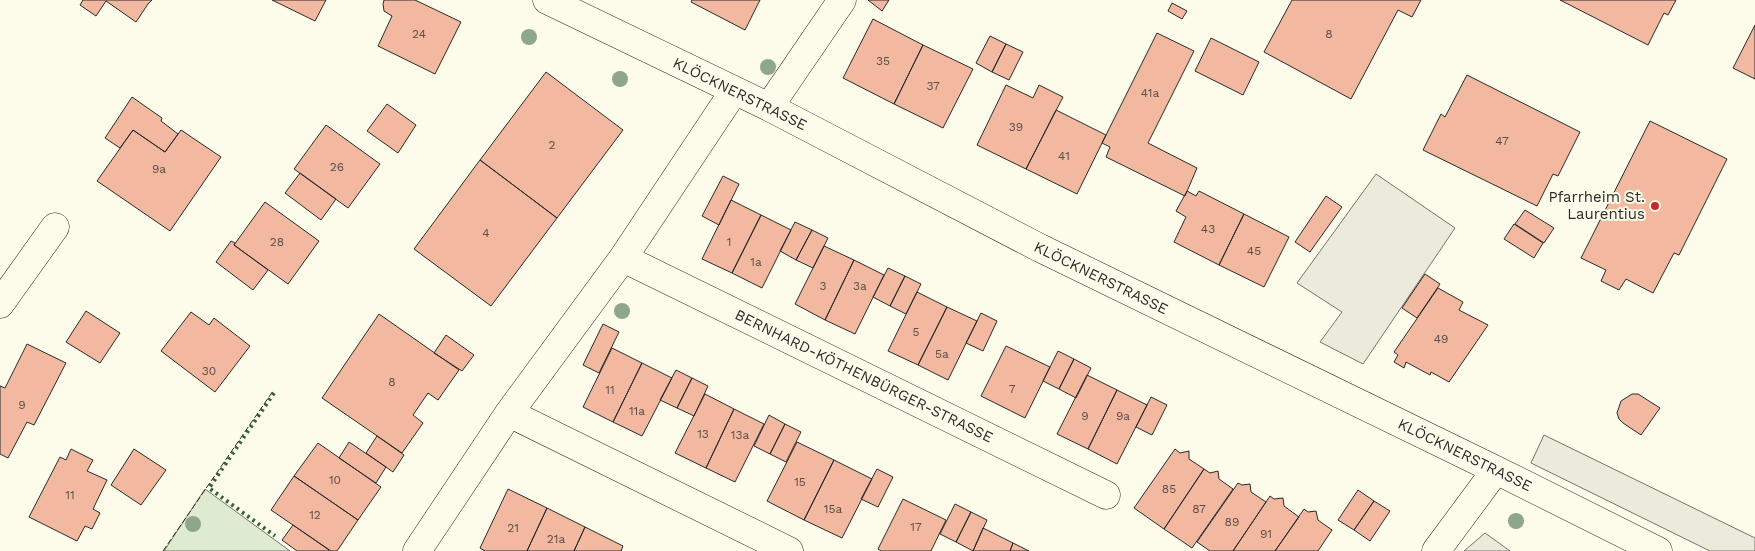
<svg xmlns="http://www.w3.org/2000/svg" width="1755" height="551" viewBox="0 0 1755 551" font-family="'Work Sans',sans-serif">
	<rect width="100%" height="100%" fill="#fdfbea"/>
	<path fill="#deebd1" stroke="#74746e" d="M205 489 290 551H164Z"/>
	<path fill="#eceadb" stroke="#74746e" d="M1376 174 1455 228 1363 364 1320 342 1342 312 1297 283Z
		M1544 435 1755 538V551H1710L1531 463Z
		M1485 533 1510 551H1464Z"/>
	<path fill="#f2b8a0" stroke="#2b2b2b" d="M83 0H152L148 4 136 22 106 1 96 16 80 5Z
		M272 0H326L315 21Z
		M384 0H415L461 22 435 74 378 46 392 16 384 11 383 4Z
		M692 0H760L745 30 691 2Z
		M868 0H889L882 11Z
		M1292 0H1421L1412 17 1398 10 1351 99 1264 52Z
		M1560 0H1676L1668 15 1664 13 1648 45Z
		M1172 3 1187 11 1182 19 1168 11Z
		M873 19 923 45 894 104 843 78Z
		M1755 25V79L1733 68Z
		M1157 33 1194 51 1148 143 1197 168 1185 196 1106 157 1110 147 1102 143Z
		M990 36 1006 44 992 72 976 63Z
		M1211 38 1259 62 1243 95 1195 71Z
		M1006 44 1023 52 1009 80 992 72Z
		M923 45 973 69 943 128 894 104Z
		M546 72 623 130 557 218 480 160Z
		M1467 75 1580 132 1558 176 1553 174 1537 206 1423 150 1441 114 1445 117Z
		M1006 85 1033 98 1039 85 1063 97 1026 169 977 145Z
		M132 97 162 118 161 121 178 134 165 152 133 130 120 148 105 138Z
		M387 104 416 125 398 153 367 131Z
		M1056 110 1106 135 1077 194 1026 169Z
		M1650 121 1727 159 1679 255 1674 253 1653 293 1626 279 1619 290 1601 281 1606 270 1581 258Z
		M326 125 380 164 348 208 294 169Z
		M133 130 165 152 181 130 221 157 170 231 97 181Z
		M480 160 557 218 491 306 414 249Z
		M300 173 336 199 321 220 285 193Z
		M723 176 739 184 719 225 702 216Z
		M1187 191 1196 196 1199 191 1244 214 1219 265 1174 242 1186 217 1176 211Z
		M1326 196 1342 207 1310 252 1295 242Z
		M731 200 761 215 732 273 702 259Z
		M265 202 319 241 288 284 234 245Z
		M1525 210 1554 228 1544 243 1515 224Z
		M1244 214 1289 237 1264 287 1219 265Z
		M761 215 791 230 762 288 732 273Z
		M795 222 812 230 796 260 780 251Z
		M1514 224 1543 243 1534 258 1504 239Z
		M812 230 828 238 813 268 796 260Z
		M231 241 235 243 234 245 268 270 253 290 216 262Z
		M824 246 854 260 825 320 795 304Z
		M854 260 884 275 855 334 825 320Z
		M888 268 905 276 890 306 873 297Z
		M1425 274 1440 284 1417 318 1402 308Z
		M905 276 921 284 906 314 890 306Z
		M1438 288 1463 302 1459 310 1488 325 1449 382 1431 372 1430 375 1406 362 1404 368 1394 362 1398 355 1394 352Z
		M917 292 947 307 918 365 888 351Z
		M947 307 977 321 948 380 918 365Z
		M86 311 120 333 100 363 66 342Z
		M191 312 209 325 214 318 250 346 215 392 161 351Z
		M981 313 997 321 983 351 966 343Z
		M379 314 459 370 438 400 428 393 413 415 423 423 402 453 322 398Z
		M603 324 619 332 599 373 583 365Z
		M446 335 474 355 462 371 434 353Z
		M27 344 66 363 34 425 27 422 8 458 0 454V386L5 388Z
		M1006 346 1050 367 1025 418 981 396Z
		M612 348 642 363 613 422 583 407Z
		M1058 351 1074 359 1059 389 1043 381Z
		M1074 359 1091 368 1076 398 1059 389Z
		M642 363 672 378 642 436 613 422Z
		M676 370 692 378 677 408 660 400Z
		M1087 375 1117 390 1088 449 1057 434Z
		M692 378 708 386 694 416 677 408Z
		M1117 390 1147 405 1117 464 1088 449Z
		M705 394 734 409 706 468 675 453Z
		M1632 394H1638L1660 408 1641 435 1623 423 1619 419 1617 413 1621 401Z
		M1151 397 1167 405 1152 435 1136 427Z
		M734 409 764 424 735 482 706 468Z
		M769 415 785 424 770 454 754 446Z
		M785 424 801 432 786 462 770 454Z
		M377 436 404 455 393 472 366 453Z
		M349 442 386 467 376 483 339 458Z
		M797 442 834 460 804 520 767 501Z
		M318 443 381 487 358 520 294 476Z
		M71 449 93 460 87 471 107 480 93 509 100 513 92 529 85 526 77 541 29 517 60 457 66 460Z
		M134 449 166 470 141 505 111 485Z
		M1175 449 1180 453 1189 451V459L1204 469 1164 529 1134 508Z
		M834 460 872 479 842 538 804 520Z
		M877 469 893 477 878 507 861 499Z
		M1204 469 1210 473 1218 471 1219 479 1233 489 1192 548 1164 529Z
		M294 476 358 520 337 551H331L271 510Z
		M1238 483 1242 485 1250 484 1251 492 1266 502 1233 551H1210L1197 542Z
		M508 489 547 508 527 551H485L480 548Z
		M1358 490 1374 501 1354 530 1338 520Z
		M1270 496 1274 499 1283 498 1284 506 1299 517 1275 551H1233Z
		M903 499 946 520 931 551H881L878 549Z
		M1374 501 1390 511 1370 541 1354 530Z
		M955 504 971 512 956 542 940 534Z
		M547 508 585 527 574 551H527Z
		M1304 509 1308 512 1316 511 1318 520 1332 530 1318 551H1275Z
		M971 512 987 520 973 551 956 542Z
		M293 525 329 550V551H297L282 540Z
		M585 527 623 546 621 551H574Z
		M983 528 1013 543 1010 551H973Z
		M1013 543 1029 551H1010Z"/>
	<g fill="none" stroke-linecap="round" stroke-linejoin="round">
		<g stroke="#2b2b2b" stroke-width="29">
			<path id="minor" d="M547 0 769 107 1040 248 1496 470 1658 551
				M769 107 842 0
				M623 258 1106 495
				M0 304 55 227
				M509 413 789 551
				M417 551 509 413 623 258 734 91
				M1436 551 1496 470"/>
		</g>
		<use href="#minor" stroke="#fdfbea" stroke-width="28"/>
		<path stroke="#34623c" stroke-width="4" stroke-dasharray="2.5 4" stroke-linecap="butt" d="M274 393 209 488 275 536"/>
		<path stroke="#2b2b2b" stroke-width="1" stroke-dasharray="6 2.5" stroke-linecap="butt" d="M163 551 273 391"/>
	</g>
	<g fill="#8ea78a">
		<circle cx="529" cy="37" r="8"/>
		<circle cx="768" cy="67" r="8"/>
		<circle cx="620" cy="79" r="8"/>
		<circle cx="622" cy="311" r="8"/>
		<circle cx="1516" cy="521" r="8"/>
		<circle cx="193" cy="524" r="8"/>
	</g>
	<circle fill="#c62828" stroke="#fdfbea" stroke-width="2" cx="1655" cy="206" r="5"/>
	<g text-anchor="middle" dominant-baseline="central" stroke-width="4" stroke-linejoin="round" paint-order="stroke">
		<g font-size="12" fill="#5d4e48">
			<text x="419" y="34">24</text>
			<text x="1329" y="34">8</text>
			<text x="883" y="61">35</text>
			<text x="933" y="86">37</text>
			<text x="1150" y="93">41a</text>
			<text x="1016" y="127">39</text>
			<text x="1502" y="141">47</text>
			<text x="552" y="145">2</text>
			<text x="1064" y="156">41</text>
			<text x="337" y="167">26</text>
			<text x="159" y="169">9a</text>
			<text x="1208" y="229">43</text>
			<text x="486" y="233">4</text>
			<text x="277" y="242">28</text>
			<text x="729" y="242">1</text>
			<text x="1254" y="251">45</text>
			<text x="756" y="262">1a</text>
			<text x="823" y="286">3</text>
			<text x="860" y="286">3a</text>
			<text x="916" y="332">5</text>
			<text x="1441" y="339">49</text>
			<text x="942" y="354">5a</text>
			<text x="209" y="371">30</text>
			<text x="392" y="382">8</text>
			<text x="1012" y="389">7</text>
			<text x="610" y="390">11</text>
			<text x="22" y="405">9</text>
			<text x="637" y="411">11a</text>
			<text x="1085" y="416">9</text>
			<text x="1123" y="416">9a</text>
			<text x="703" y="434">13</text>
			<text x="740" y="435">13a</text>
			<text x="335" y="480">10</text>
			<text x="800" y="482">15</text>
			<text x="1169" y="489">85</text>
			<text x="70" y="495">11</text>
			<text x="833" y="509">15a</text>
			<text x="1199" y="509">87</text>
			<text x="315" y="515">12</text>
			<text x="1232" y="522">89</text>
			<text x="916" y="527">17</text>
			<text x="513" y="528">21</text>
			<text x="1266" y="534">91</text>
			<text x="556" y="539">21a</text>
		</g>
		<g font-size="15" fill="#2b2b2b" stroke="#fdfbea">
			<text transform="translate(740 94) rotate(26)">KLÖCKNERSTRASSE</text>
			<text transform="translate(1101 278) rotate(26)">KLÖCKNERSTRASSE</text>
			<text transform="translate(864 376) rotate(26)">BERNHARD-KÖTHENBÜRGER-STRASSE</text>
			<text transform="translate(1465 455) rotate(26)">KLÖCKNERSTRASSE</text>
		</g>
		<g font-size="15" fill="#2b2b2b" stroke="#fdfbea" text-anchor="end">
			<text x="1645" y="197">Pfarrheim St.<tspan x="1645" dy="17">Laurentius</tspan></text>
		</g>
	</g>
</svg>
